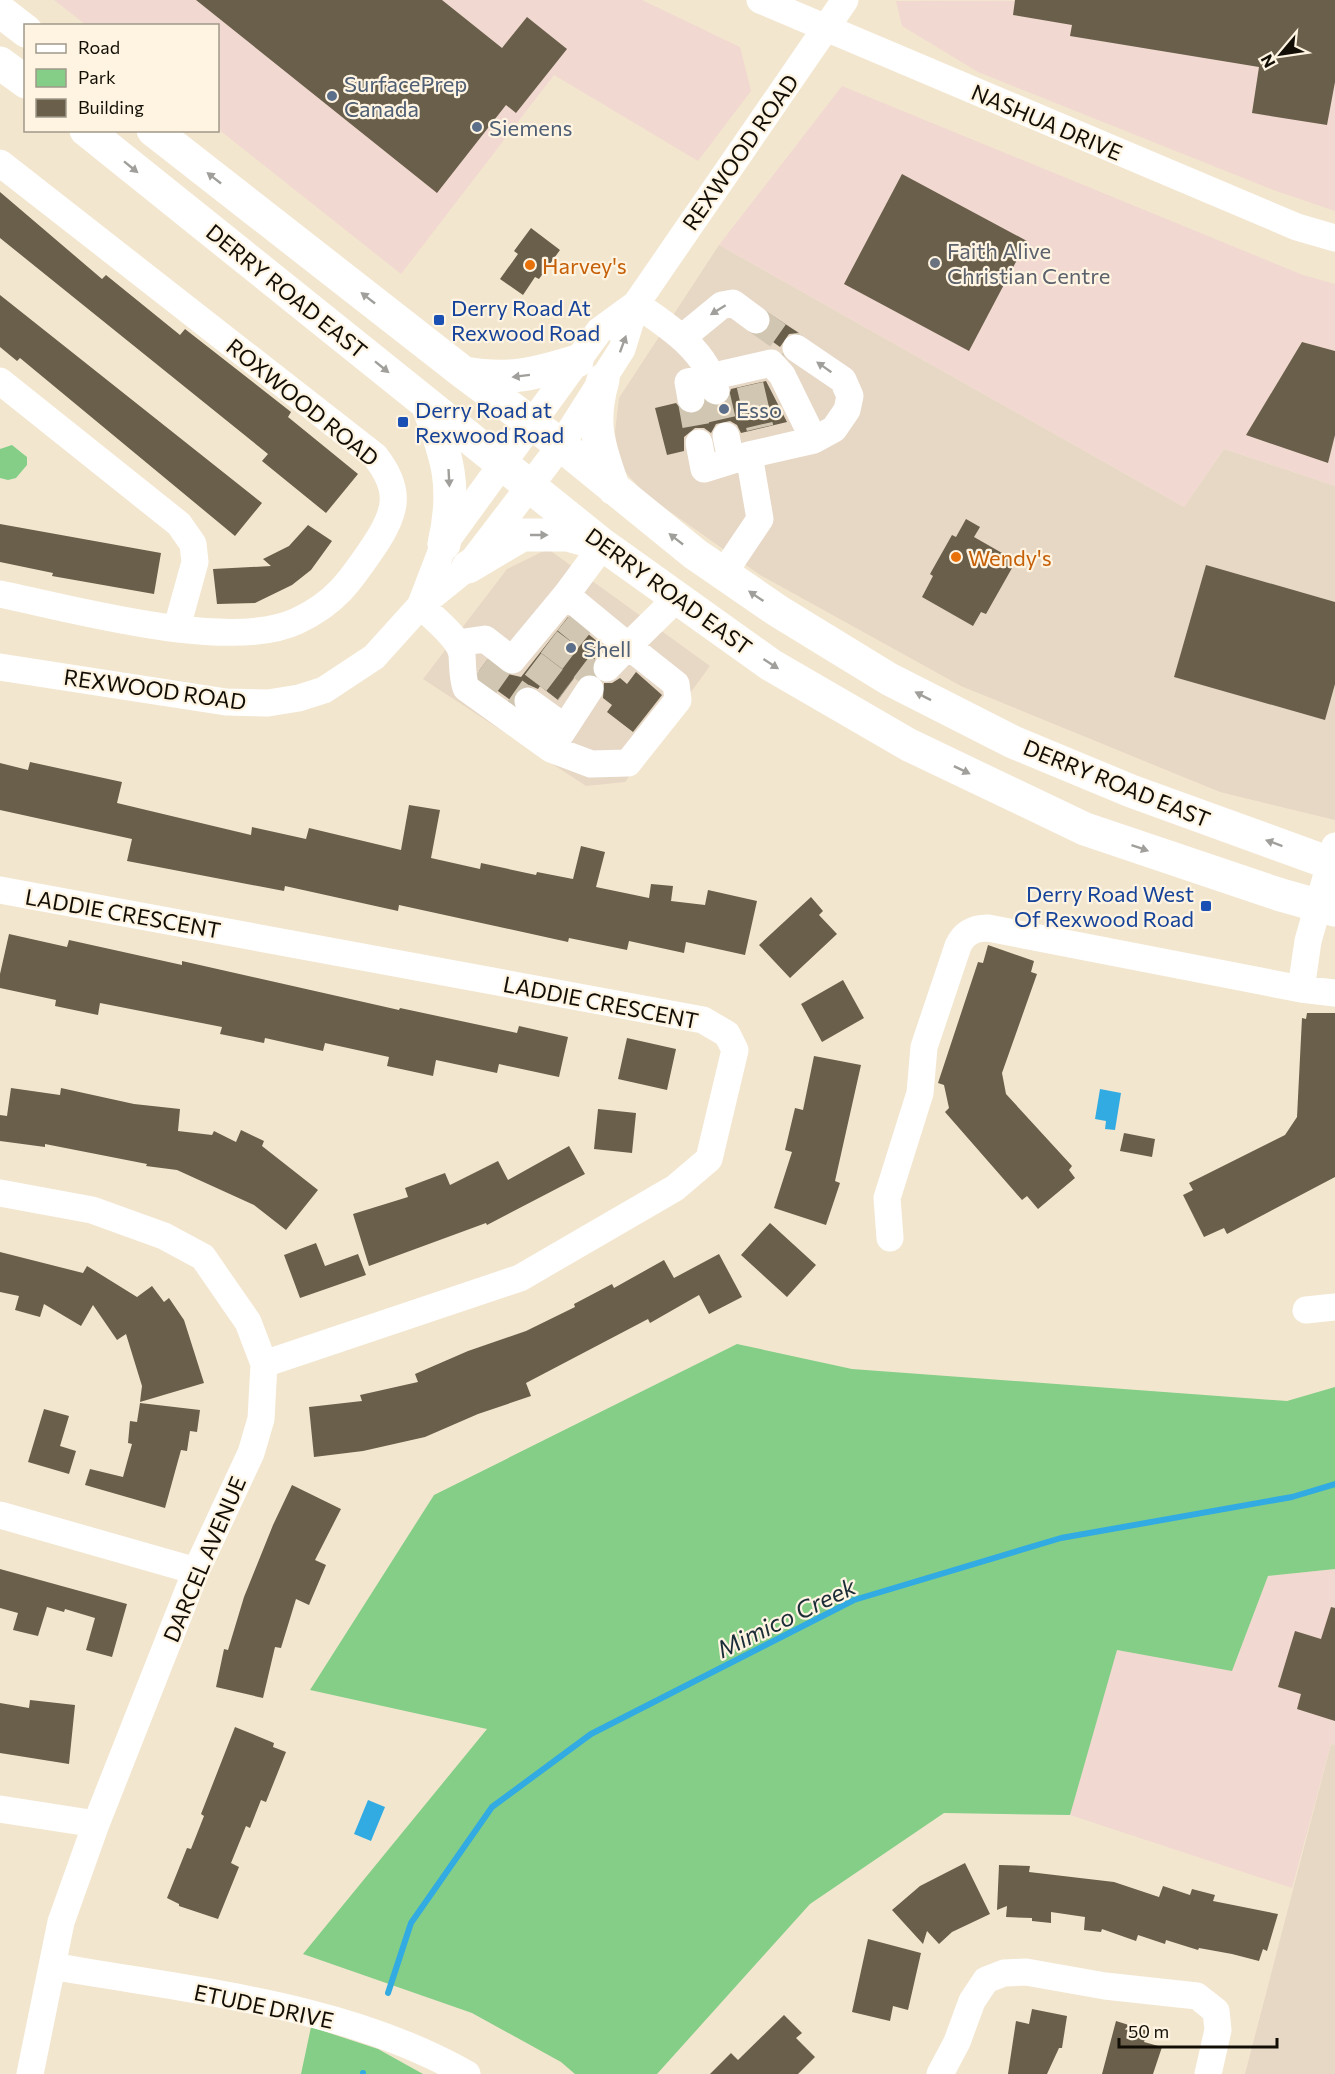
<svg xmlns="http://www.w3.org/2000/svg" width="1335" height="2074" viewBox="0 0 1335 2074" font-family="Commissioner,sans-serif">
	<rect width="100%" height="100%" fill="#f3e6cf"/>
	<path fill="#e7d7c5" d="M719 245 1184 507 1224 449 1335 486V820L1220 792 961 686 760 575 645 494 619 465 615 432 619 398Z
		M548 549 710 666 625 782 586 786 423 679 507 569Z
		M1331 1744 1335 1745V2074H1245Z"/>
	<path fill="#f1d8d0" d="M54 0H642L740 47 751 91 698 161 554 75 401 274 218 129V26L86 25Z
		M1335 0V211L1276 191 978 72 902 26 896 1Z
		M842 86 1303 275 1335 284V486L1224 449 1184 507 719 245Z
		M1335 1569V1745L1331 1744 1292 1888 1070 1815 1116 1650 1232 1670 1268 1576Z"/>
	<path fill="#84ce87" d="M12 445 27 457V465L16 478 8 480 0 478V449Z
		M737 1344 852 1369 1287 1401 1335 1387V1569L1268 1576 1232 1671 1117 1650 1070 1815 944 1813 810 1904 657 2074H575L561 2062 472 2013 303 1954 487 1729 310 1690 434 1495Z
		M311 2027 378 2049 423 2074H301Z"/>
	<path fill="#32abe2" d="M1100 1089 1121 1093 1115 1130 1105 1129 1106 1121 1095 1119Z
		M368 1800 385 1807 371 1841 354 1834Z"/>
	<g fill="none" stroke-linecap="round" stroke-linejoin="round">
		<path stroke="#32abe2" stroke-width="6" d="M388 1993 411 1923 492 1807 591 1734 854 1600 1061 1538 1292 1497 1335 1484
			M363 2074V2073"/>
	</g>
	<path fill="#695f4a" d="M196 0H442L502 48 527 17 567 49 516 113 506 105 437 193Z
		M1015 0H1335V82L1327 125 1252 113 1259 67 1070 36 1072 25 1013 15Z
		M902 174 1027 241 969 351 844 284Z
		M0 192 102 279 106 275 180 335 185 329 291 412 288 417 358 474 326 513 262 461 268 454 0 238Z
		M531 228 560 250 539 279 535 277 523 295 500 279 518 254 514 251Z
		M0 295 262 503 235 536 20 358 17 361 0 347Z
		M770 314 799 333 789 334 780 347 762 334 769 329Z
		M1302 342 1335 351V435L1328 463 1246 435Z
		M766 381 787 422 741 433 737 425 730 421 716 424 711 433 704 428H695L684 437V451L667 455 655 408 676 403 685 414H694L702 411 706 403 720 406 727 402 731 389Z
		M966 519 980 527 974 537 1016 561 986 614 981 612 973 626 922 597 933 576 930 574 952 535 956 537Z
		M0 524 161 553 154 594 52 576 53 573 0 562Z
		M308 525 332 541 311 570 292 585 255 603 217 604 213 569 271 566 263 559 289 546Z
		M1206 565 1335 602V684L1325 720 1174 677Z
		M568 617 599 643 590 654 595 658 592 665 593 674 583 675 578 679 575 677 558 700 540 686 538 689 529 685 516 691 513 702 480 678 479 671 487 660 503 673 521 677Z
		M636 672 662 695 633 732 607 712 612 705 603 698 604 683H612L620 678 627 684Z
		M30 762 122 782 117 803 251 835 252 827 306 839 309 828 401 850 409 805 440 810 431 858 480 869 481 863 536 875 537 872 573 879 581 846 605 852 596 887 649 898 651 884 673 886 671 901 705 905 708 890 757 901 745 955 686 942 684 953 629 941 627 950 569 938 568 942 399 905 398 911 285 886 284 891 127 861 132 839 0 810V763L28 770Z
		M811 897 823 911 819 915 837 934 790 978 759 945Z
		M9 934 67 947 69 940 182 965V961L399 1010 400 1008 517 1033 519 1026 568 1037 559 1077 499 1064 497 1073 436 1060 433 1076 387 1066 389 1057 325 1043 323 1051 265 1038 264 1043 220 1034 222 1027 100 1003 98 1015 55 1006 56 1000 0 988V974Z
		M988 945 1034 961 1031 972 1037 974 1002 1073 1006 1094 1072 1166 1069 1170 1075 1178 1038 1209 1027 1196 1022 1200 945 1112 949 1108 944 1085 938 1083 978 962 983 963Z
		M843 980 864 1018 822 1042 801 1004Z
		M1307 1013H1335V1177L1227 1234 1224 1228 1204 1237 1183 1195 1193 1190 1189 1183 1285 1135 1297 1117 1302 1018 1306 1019Z
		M627 1038 676 1049 667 1090 618 1079Z
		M814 1056 861 1065 835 1181 840 1183 826 1225 774 1208 792 1152 785 1150 795 1108 803 1110Z
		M11 1088 60 1095 61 1088 134 1104 180 1109 178 1131 212 1135 214 1131 236 1142 241 1130 264 1141 262 1146 318 1190 286 1230 254 1205 177 1170 146 1166 147 1164 45 1144V1147L0 1141V1115L7 1116Z
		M598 1109 636 1113 632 1153 594 1149Z
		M1124 1133 1155 1139 1152 1157 1120 1151Z
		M569 1146 585 1174 487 1225 486 1223 369 1266 353 1214 408 1197 405 1188 445 1173 450 1185 498 1161 508 1180Z
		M770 1223 816 1265 787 1297 741 1255Z
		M316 1243 325 1266 358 1254 366 1275 300 1298 284 1255Z
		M0 1252 83 1273 87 1266 137 1297 152 1286 164 1302 169 1298 184 1320 204 1383 140 1402 142 1386 126 1334 117 1340 93 1305 81 1326 44 1304 40 1317 15 1310 19 1296 0 1292Z
		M719 1254 742 1297 709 1314 699 1295 650 1323 648 1319 526 1383 531 1396 478 1414 425 1437 363 1451 314 1457 309 1407 362 1401 360 1395 418 1382 415 1374 468 1351 526 1331 575 1307 574 1304 612 1284 614 1288 664 1260 674 1278Z
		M140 1403 200 1410 197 1432 190 1431 187 1451 181 1450 165 1508 85 1485 90 1469 123 1477 132 1444 128 1443 130 1421 137 1422Z
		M44 1409 69 1416 60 1446 76 1451 69 1474 28 1462Z
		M292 1485 341 1509 315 1560 326 1565 309 1605 296 1599 281 1648 275 1647 263 1698 216 1687 224 1649 228 1650 244 1597 273 1525Z
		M0 1569 127 1604 112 1657 86 1650 95 1618 65 1609 64 1612 47 1607 38 1636 13 1630 18 1613 0 1608Z
		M1331 1607 1335 1608V1721L1297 1709 1301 1694 1278 1687 1295 1631 1321 1639Z
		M30 1700 75 1705 69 1764 0 1753V1703L29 1708Z
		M235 1727 274 1743 273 1747 286 1752 266 1802 261 1800 250 1828 246 1826 231 1863 239 1867 218 1919 179 1906V1904L167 1898 187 1848 191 1849 204 1816 201 1814Z
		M965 1863 990 1914 952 1932 939 1944 927 1931 923 1944 892 1910 920 1886Z
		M999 1865 1030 1866 1029 1872 1114 1882 1159 1897 1163 1886 1190 1895 1192 1889 1215 1895 1213 1901 1278 1914 1267 1951 1263 1949 1259 1961 1232 1954 1199 1948 1198 1950 1166 1940 1165 1944 1138 1935 1136 1941 1102 1929 1101 1932 1084 1930 1085 1917 1051 1912V1923L1032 1921V1918L1006 1917 1007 1906 997 1910Z
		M868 1939 921 1953 908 2010 893 2006 890 2021 852 2012Z
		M1032 2009 1067 2016 1062 2048H1059L1047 2074H1008L1016 2021 1029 2024Z
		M784 2015 802 2033 796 2038 815 2057 798 2074H710L731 2053 738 2060Z
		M1116 2021 1148 2031 1144 2042 1162 2047 1153 2074H1102Z"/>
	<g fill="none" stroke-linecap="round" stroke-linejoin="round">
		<path stroke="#d1c6b1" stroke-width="27" stroke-dasharray="27 14" stroke-linecap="butt" d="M756 320 796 348
			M750 385 760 428
			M716 393 726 436
			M691 399 699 443
			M566 620 597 645
			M549 642 598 679
			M533 664 566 689
			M481 668 528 701"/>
		<path stroke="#fff" stroke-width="27" d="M760 0 1297 227 1335 238
			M0 163 375 456C402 490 397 512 374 546 351 580 336 603 297 621 230 653 73 609 0 594
			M636 304C668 326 707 350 716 391
			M683 337 722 305 733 303 756 320
			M796 348 843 380 850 396 847 410 834 429 814 440
			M0 381 179 524 193 544 195 562 177 627
			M691 399 688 382 771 363 782 375 814 440 749 455 760 519 723 574
			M726 436 731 460
			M699 443 704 469 749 455
			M603 545 566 595 628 646 677 598
			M421 604 444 544 599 331 636 304
			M421 605C433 619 460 637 462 655 463 668 462 676 466 688L551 749 590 689
			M458 643 485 639 512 660 566 595
			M0 667 226 702 268 703 299 698 324 690 374 657 421 605 468 567 561 445 622 349 636 304 845 0
			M528 701 564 727
			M551 749 591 764 628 763 678 700 676 684 628 646 607 668
			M0 890 703 1020 727 1034 735 1050 709 1159 675 1188 520 1278 264 1364
			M1301 989 1308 941 1335 846
			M0 1193 92 1210 164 1236 203 1257 248 1322 264 1364 261 1419 251 1453 196 1571 96 1824 61 1922 30 2074
			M890 1238 887 1198 920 1093 924 1047 958 946C964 933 974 928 988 928L1301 989 1335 993
			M1306 1310 1335 1307
			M0 1515 196 1571
			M0 1809 96 1824
			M52 1966C191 1991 342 2003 467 2074
			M940 2074 957 2042 972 2001 986 1980 1004 1973 1026 1972 1105 1986 1197 1996 1216 2011 1218 2030 1208 2074"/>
		<path stroke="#fff" stroke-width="33" d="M0 11 26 31
			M0 63 26 82
			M86 130 603 545 771 665 909 745 1085 829 1281 895 1335 910
			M153 130 464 373 561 445 695 554 778 611 889 679 1013 742 1131 791 1335 865
			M464 373C509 381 535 374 577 361
			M603 380C590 425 599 446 614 489
			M427 404C448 458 457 487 444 544
			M468 567 522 535H568L597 543"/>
	</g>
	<defs><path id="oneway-solid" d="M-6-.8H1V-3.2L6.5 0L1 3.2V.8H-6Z" transform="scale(1.5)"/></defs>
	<g fill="#a09f9b">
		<use href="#oneway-solid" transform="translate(131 167) rotate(39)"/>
		<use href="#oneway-solid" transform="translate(214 178) rotate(-142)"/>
		<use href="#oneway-solid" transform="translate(368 298) rotate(-142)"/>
		<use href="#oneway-solid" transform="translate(718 310) rotate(148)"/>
		<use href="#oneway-solid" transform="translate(623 344) rotate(-70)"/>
		<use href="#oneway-solid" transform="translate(382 367) rotate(39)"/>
		<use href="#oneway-solid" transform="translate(824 367) rotate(-145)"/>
		<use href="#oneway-solid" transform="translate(521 376) rotate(173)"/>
		<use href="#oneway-solid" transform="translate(449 478) rotate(87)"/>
		<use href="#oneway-solid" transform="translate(539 535)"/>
		<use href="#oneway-solid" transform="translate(676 539) rotate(-142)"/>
		<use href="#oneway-solid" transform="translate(756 596) rotate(-146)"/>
		<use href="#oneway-solid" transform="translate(771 664) rotate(33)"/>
		<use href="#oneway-solid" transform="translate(923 696) rotate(-153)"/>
		<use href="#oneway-solid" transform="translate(962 770) rotate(26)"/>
		<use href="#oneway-solid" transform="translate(1274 843) rotate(-160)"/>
		<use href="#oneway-solid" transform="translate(1140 848) rotate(19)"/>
	</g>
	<g fill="#5c6f8a" stroke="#fef4e1" stroke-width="2">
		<circle cx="332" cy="96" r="6"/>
		<circle cx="477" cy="127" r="6"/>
		<circle cx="724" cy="409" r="6"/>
		<circle cx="571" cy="648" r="6"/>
	</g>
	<circle fill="#6b7280" stroke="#fef4e1" stroke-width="2" cx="935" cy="263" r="6"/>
	<g fill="#e8710a" stroke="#fef4e1" stroke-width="2">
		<circle cx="530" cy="265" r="6"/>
		<circle cx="956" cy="557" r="6"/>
	</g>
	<g fill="#1a4fb4" stroke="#fef4e1" stroke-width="2">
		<rect x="433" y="314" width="12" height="12" rx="3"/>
		<rect x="397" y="416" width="12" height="12" rx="3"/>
		<rect x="1200" y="900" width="12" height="12" rx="3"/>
	</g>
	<g text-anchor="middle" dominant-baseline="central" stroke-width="4.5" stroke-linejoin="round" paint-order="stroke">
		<g font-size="22" fill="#4e5e75" stroke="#fef4e1" text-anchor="start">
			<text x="344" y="83">SurfacePrep<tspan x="344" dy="25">Canada</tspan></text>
			<text x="489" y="127">Siemens</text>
			<text x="736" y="409">Esso</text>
			<text x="583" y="648">Shell</text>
		</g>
		<g font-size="22" fill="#120e06" stroke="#fef4e1">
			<text transform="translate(1047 122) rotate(23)">NASHUA DRIVE</text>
			<text transform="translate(740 152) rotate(-55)">REXWOOD ROAD</text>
			<text transform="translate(287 291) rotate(39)">DERRY ROAD EAST</text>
			<text transform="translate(303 402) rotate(39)">ROXWOOD ROAD</text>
			<text transform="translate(669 591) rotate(36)">DERRY ROAD EAST</text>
			<text transform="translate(155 689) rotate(8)">REXWOOD ROAD</text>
			<text transform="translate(1117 783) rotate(22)">DERRY ROAD EAST</text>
			<text transform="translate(123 913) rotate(10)">LADDIE CRESCENT</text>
			<text transform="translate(601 1002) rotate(11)">LADDIE CRESCENT</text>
			<text transform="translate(204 1559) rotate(-67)">DARCEL AVENUE</text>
			<text transform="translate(264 2006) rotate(12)">ETUDE DRIVE</text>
		</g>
		<g font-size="22" fill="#5b616d" stroke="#fef4e1" text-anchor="start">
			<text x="947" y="250">Faith Alive<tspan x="947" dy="25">Christian Centre</tspan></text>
		</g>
		<g font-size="22" fill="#c56008" stroke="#fef4e1" text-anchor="start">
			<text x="542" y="265">Harvey's</text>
			<text x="968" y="557">Wendy's</text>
		</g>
		<g font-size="22" fill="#164399" stroke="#fef4e1" text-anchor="start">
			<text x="451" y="307">Derry Road At<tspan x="451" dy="25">Rexwood Road</tspan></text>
			<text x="415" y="409">Derry Road at<tspan x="415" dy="25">Rexwood Road</tspan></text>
			<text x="1194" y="893" text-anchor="end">Derry Road West<tspan x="1194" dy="25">Of Rexwood Road</tspan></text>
		</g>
		<g font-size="24" font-style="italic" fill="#192c37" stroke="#fef4e1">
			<text transform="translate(786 1617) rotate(-26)">Mimico Creek</text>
		</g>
	</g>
	<rect x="24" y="24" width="195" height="108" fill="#fef4e1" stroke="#a09889" stroke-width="1.5"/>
	<rect x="36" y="44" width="30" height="9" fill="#ffffff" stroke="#a09889" stroke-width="1.5"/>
	<text x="78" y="54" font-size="18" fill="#120e06">Road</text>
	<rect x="36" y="69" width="30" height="18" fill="#84ce87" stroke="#a09889" stroke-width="1.5"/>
	<text x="78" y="84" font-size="18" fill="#120e06">Park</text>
	<rect x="36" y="99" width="30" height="18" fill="#695f4a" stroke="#a09889" stroke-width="1.5"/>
	<text x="78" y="114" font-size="18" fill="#120e06">Building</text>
	<g transform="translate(1281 54) rotate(241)" stroke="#fef4e1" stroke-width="4.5" paint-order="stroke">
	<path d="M0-4.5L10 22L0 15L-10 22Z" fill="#120e06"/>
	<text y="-9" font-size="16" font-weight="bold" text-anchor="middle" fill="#120e06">N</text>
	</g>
	<path d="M1119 2038v9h158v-9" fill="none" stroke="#120e06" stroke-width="3"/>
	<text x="1128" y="2038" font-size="18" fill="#120e06" stroke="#fef4e1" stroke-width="4.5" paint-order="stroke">50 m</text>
</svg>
